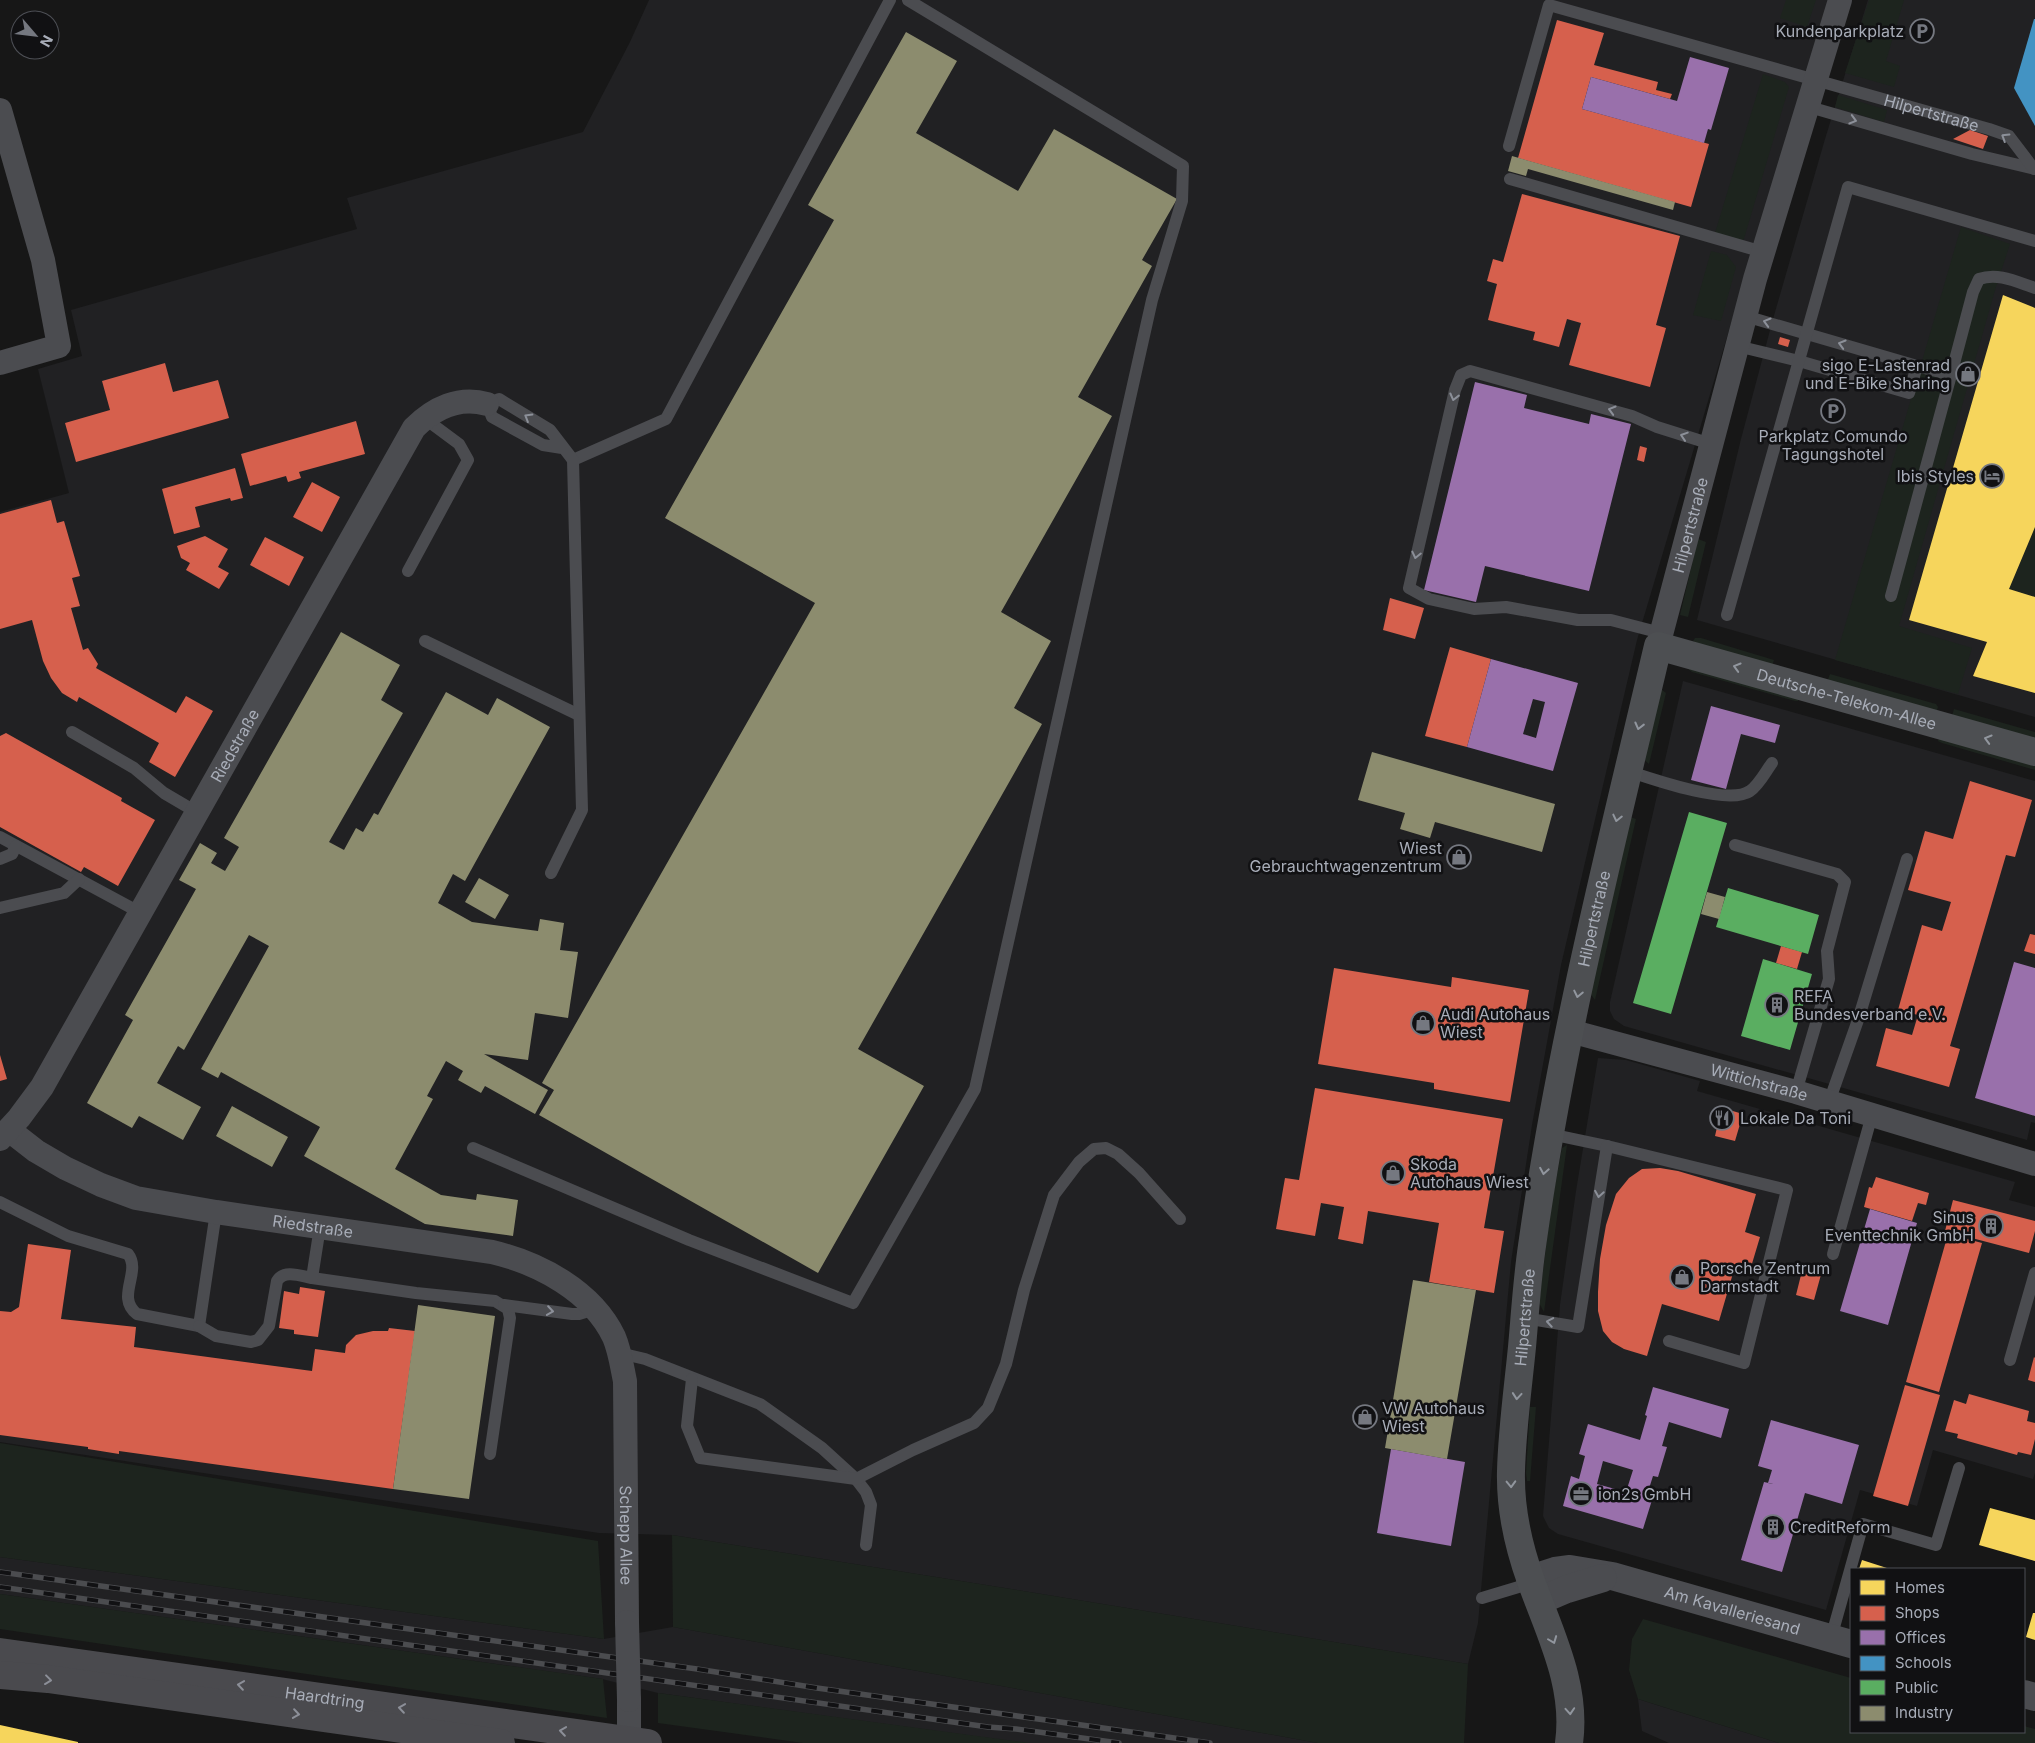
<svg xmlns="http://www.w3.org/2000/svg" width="2035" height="1743" viewBox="0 0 2035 1743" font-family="Inter,sans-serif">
	<rect width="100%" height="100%" fill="#171717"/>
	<path fill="#212123" d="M649 0H1830L1793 115 1637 640 1561 965 1532 1125 1511 1262 1478 1623 1468 1664 1017 1590 672 1535 599 1533 0 1442V512L69 493 38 369 82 356 71 310 357 229 347 198 583 132 630 42Z
		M1868 0H2035V717L1697 620 1741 439 1773 319 1825 139Z
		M1683 681 2035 781V1123L2031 1122 2027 1140 1624 1026 1614 1019 1610 1011V1002Z
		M1598 1058 1626 1060 1700 1081 1697 1091 2015 1182 2009 1200 2035 1207V1473L2033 1479 1933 1450 1917 1506 1860 1490 1826 1610 1558 1534 1549 1528 1543 1516 1560 1305 1576 1191Z
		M0 1557 604 1639 673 1627 1318 1743H1026L658 1693 602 1679 0 1594Z
		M1638 1699 1663 1707 1779 1743H1669L1642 1731Z"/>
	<path fill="#1d241e" d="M1786 0H1816L1807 27 1780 18Z
		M1869 0H1904L1886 61 1900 66 1894 87 1845 73Z
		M1763 74 1785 82 1789 87 1743 242 1715 233Z
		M1838 95 1887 110 1884 122 1835 107Z
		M1961 227 2010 244 1996 287 1899 626 1972 648 1958 694 1835 660Z
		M1711 251 1727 255 1736 267 1721 321 1693 315Z
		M2035 527V597L2009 589Z
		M1698 539 1706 542 1688 617 1680 615Z
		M1695 638H1701L1774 660 1772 666 1698 644 1693 641Z
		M1687 668 1799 695 1798 701H1795L1692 672Z
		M1830 674 1936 704 1938 707 1936 713 1827 682Z
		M1661 689 1666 693 1649 764 1643 759Z
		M1954 709 2035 732V740L1952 716Z
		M1940 735 2035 762V770L1942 743 1938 741Z
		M1630 817 1636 819 1595 1000 1590 993Z
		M1567 1145 1544 1312 1539 1303 1551 1206 1562 1148Z
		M1530 1407H1536L1530 1481H1527L1526 1473Z
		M0 1443 598 1541 604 1639 0 1557Z
		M672 1535 1017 1590 1468 1664 1464 1743H1318L673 1627Z
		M0 1594 603 1679 607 1718 0 1629Z
		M1643 1619 1851 1678V1732H2024V1726L2035 1729V1743H1779L1638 1699 1629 1670 1632 1639Z
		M658 1693 1030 1743H803L658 1723Z"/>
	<path fill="#f6d55c" d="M2003 295 2035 308V527L2009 589 2035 597V693L1973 676 1987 642 1909 620Z
		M1990 1508 2035 1520V1561L1979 1545Z
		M1862 1560 1890 1569H1859Z
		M2033 1613H2035V1640L2026 1637Z
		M0 1725 78 1742V1743H0Z"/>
	<path fill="#d6604d" d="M1557 20 1604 33 1594 65 1658 82 1656 90 1672 94 1670 99 1591 77 1582 109 1709 144 1691 207 1518 158Z
		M1970 130 1988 136 1983 149 1953 139Z
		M1522 194 1680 236 1656 325 1666 328 1650 387 1569 365 1581 323 1567 319 1559 347 1533 340 1535 332 1488 320 1497 284 1487 281 1493 259 1503 262Z
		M1780 337 1790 340 1788 347 1778 344Z
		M165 363 173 392 218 380 229 418 76 462 65 423 110 410 102 381Z
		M356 421 365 454 299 472 301 478 288 482 286 476 250 486 241 454Z
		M1640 446 1647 448 1644 462 1637 460Z
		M235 468 243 498 231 501 230 498 195 507 200 527 174 534 162 489Z
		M312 482 340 497 322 532 293 517Z
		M51 500 57 523 64 521 80 576 72 578 80 606 71 608 83 650 88 648 98 664 96 668 176 713 186 696 213 711 175 777 149 762 159 743 79 697 77 702 62 693 51 678 43 661 32 620 0 629V514Z
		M205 536 228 549 218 567 229 573 219 589 186 570 190 563 181 558 177 546Z
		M265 537 304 557 289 586 250 565Z
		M1390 598 1424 608 1415 639 1383 630Z
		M1450 647 1491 659 1467 747 1425 736Z
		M6 733 122 798 121 801 155 820 118 886 84 867 81 872 0 827V736Z
		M1970 781 2032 800 2015 857 2006 855 1950 1046 1960 1049 1949 1087 1876 1066 1886 1028 1912 1035 1918 1015 1898 1010 1922 925 1942 931 1951 902 1908 890 1925 831 1953 839Z
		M2030 934 2035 935V954L2024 951Z
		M1781 946 1802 952 1797 969 1776 963Z
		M1334 968 1451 987 1452 977 1529 990 1510 1102 1434 1089V1083L1318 1064Z
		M0 1055 7 1079 0 1081Z
		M1315 1088 1503 1119 1484 1228 1504 1231 1494 1293 1429 1282 1439 1223 1368 1211 1363 1244 1338 1239 1344 1207 1321 1203 1315 1236 1276 1229 1285 1178 1299 1180Z
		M1719 1107 1743 1114 1735 1141 1715 1136 1718 1123 1715 1122Z
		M1660 1168 1678 1171 1756 1194 1745 1232 1760 1237 1751 1267 1736 1263 1719 1321 1662 1304 1647 1356 1624 1349 1612 1342 1603 1331 1598 1311V1292L1600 1259 1606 1225 1616 1194 1629 1178 1642 1169Z
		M1876 1177 1929 1193 1926 1205 1918 1203 1912 1221 1864 1207 1869 1187 1872 1188Z
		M1953 1200 2035 1221V1231L2029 1253 1945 1231Z
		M1948 1234 1982 1243 1939 1392 1906 1382Z
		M28 1244 71 1250 61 1319 136 1327 134 1347 312 1371 315 1349 345 1353 346 1345 356 1335 373 1331H388L389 1328 415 1331 393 1489 119 1451V1454L88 1449V1447L0 1435V1311L11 1312 19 1307Z
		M1803 1267 1822 1271 1814 1300 1796 1295Z
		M300 1287 325 1291 318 1337 294 1334V1330L279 1328 284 1291 299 1294Z
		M2034 1357 2035 1358V1382L2028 1380Z
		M1905 1385 1940 1395 1908 1506 1873 1496Z
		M1969 1394 2029 1411 2027 1421 2035 1423V1439L2031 1455 2018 1452 2017 1455 1957 1438 1958 1434 1945 1431 1954 1400 1966 1404Z"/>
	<path fill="#9970ab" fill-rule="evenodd" d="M1690 57 1729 68 1711 130 1708 129 1704 143 1582 109 1591 77 1677 101Z
		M1475 382 1527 395 1524 408 1589 424 1591 414 1631 424 1589 591 1485 566 1476 602 1424 590Z
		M1491 659 1578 683 1553 771 1467 747ZM1533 699 1545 702 1536 738 1523 734Z
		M1711 706 1780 725 1775 743 1741 734 1726 789 1691 780Z
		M2014 962 2035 968V1116L1975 1098Z
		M1870 1209 1917 1223 1888 1325 1840 1311Z
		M1653 1387 1729 1409 1721 1438 1669 1422 1662 1446 1667 1447 1658 1477 1653 1476 1646 1498 1652 1500 1643 1529 1563 1506 1571 1476 1579 1479 1585 1456 1579 1454 1588 1424 1640 1440 1647 1416 1645 1415ZM1603 1461 1633 1470 1626 1492 1597 1484Z
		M1771 1420 1859 1445 1842 1504 1805 1493 1782 1572 1741 1560 1764 1482 1773 1484 1768 1483 1772 1470 1758 1466Z
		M1391 1449 1465 1462 1451 1546 1377 1533Z"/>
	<path fill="#4393c3" d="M2034 19H2035V126L2014 88Z"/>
	<path fill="#5aae61" d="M1689 812 1727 823 1671 1014 1633 1003Z
		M1728 888 1819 915 1808 954 1716 927Z
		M1763 959 1812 974 1790 1050 1741 1036Z"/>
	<path fill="#8c8c6e" d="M906 32 957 61 916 133 1018 191 1054 129 1177 199 1142 260 1152 266 1078 397 1112 416 1001 612 1051 641 1014 708 1042 724 858 1049 924 1086 818 1273 539 1115 554 1090 542 1083 815 603 665 518 834 220 808 205Z
		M1512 156 1675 202 1673 210 1528 169 1526 176 1508 171Z
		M341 632 400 665 381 700 403 713 329 842 344 850 356 828 363 832 374 813 378 815 446 692 488 715 497 698 550 727 465 881 453 874 438 903 472 922 538 931 540 919 564 923 560 950 578 952 568 1018 535 1013 528 1060 484 1054 548 1090 535 1114 485 1086 481 1093 458 1080 463 1071 446 1061 427 1096 433 1099 395 1169 441 1195 476 1200 477 1194 518 1200 513 1236 425 1224 304 1156 320 1127 221 1072 218 1078 201 1069 269 946 249 935 184 1050 178 1046 157 1083 201 1107 183 1140 139 1116 132 1128 87 1103 133 1020 125 1015 196 889 179 880 200 843 217 853 211 863 225 871 239 847 224 838Z
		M1372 752 1555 804 1542 852 1435 822 1430 838 1400 829 1405 813 1358 800Z
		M479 878 509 895 495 919 465 902Z
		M1707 892 1725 897 1719 919 1701 914Z
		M232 1106 288 1137 272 1167 216 1136Z
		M1413 1280 1476 1290 1447 1459 1385 1448Z
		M418 1305 495 1316 469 1499 393 1489Z"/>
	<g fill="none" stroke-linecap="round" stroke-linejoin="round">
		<g stroke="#4b4c50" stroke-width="12">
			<path d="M1806 106 1972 154 2035 169"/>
			<path id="s1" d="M1509 146 1549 5 1989 129 2009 136 2034 169"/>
			<path d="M1510 179 1763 252"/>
			<path d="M1737 346 1799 361 1909 393 1917 366 1745 316"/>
			<path d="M1917 366 1951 375 1973 292 1979 279C1998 272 2017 282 2035 288"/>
			<path d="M573 460 666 419 890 0"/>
			<path d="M408 571 468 460 459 444 424 418"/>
			<path d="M1891 596 1951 375"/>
			<path d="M1727 615 1848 187 2035 241"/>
			<path d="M1661 633 1611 620H1578L1506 607 1474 609 1429 599 1409 588 1455 390 1461 375 1470 371 1632 416 1657 427 1711 444"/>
			<path d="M425 641 579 715"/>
			<path d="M72 732 134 768 164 793 198 813"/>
			<path d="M1628 771C1652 779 1729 806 1750 791 1759 785 1766 771 1772 763"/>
			<path d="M0 837 141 913"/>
			<path d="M1735 845 1837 874 1845 882 1827 951 1829 979 1796 1092"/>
			<path d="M0 859 12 854 16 846"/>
			<path d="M551 873 582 810 573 460 550 430 499 399 487 404 492 417 543 445 562 448"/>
			<path d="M0 908 64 893 79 879"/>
			<path d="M1829 1102 1858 1020 1907 859"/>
			<path d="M1550 1134 1607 1146 1787 1190 1744 1363 1669 1341"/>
			<path d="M473 1148 689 1240 853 1303 975 1089 1152 300 1182 201 1183 166 908 0"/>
			<path d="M0 1202 68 1236 128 1254C142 1272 115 1297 137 1314L199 1326 216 1212"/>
			<path d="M1833 1254 1872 1115"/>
			<path d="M312 1278 416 1293 495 1301 508 1309 510 1318 490 1454"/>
			<path d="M504 1305 572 1314H579L595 1309"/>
			<path d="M1524 1318 1578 1327 1607 1146"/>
			<path d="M199 1326 216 1336 251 1342 258 1340 269 1326 277 1281C284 1269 301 1276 312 1278L320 1227"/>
			<path d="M620 1355H628L645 1359 760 1404 822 1448 856 1479 866 1492 871 1505 866 1545"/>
			<path d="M2010 1360 2035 1273"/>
			<path d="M692 1379 687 1426 700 1458 856 1479 913 1450 974 1423 988 1408 1006 1364 1024 1290 1054 1195 1079 1162 1094 1149 1106 1148 1118 1154 1139 1173 1180 1219"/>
			<path d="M1482 1598 1532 1583"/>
			<path d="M1831 1638 1863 1524 1936 1545 1959 1468"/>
		</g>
		<g stroke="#4b4c50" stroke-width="24">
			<path d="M0 110 43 260 59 346 0 363"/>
			<path id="s2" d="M1658 646 1755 279 1840 0"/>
			<path id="s3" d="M1570 1031 1796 1092 2035 1164"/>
			<path id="s4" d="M9 1130 36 1151 65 1168 101 1185 136 1198 216 1212 492 1252C539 1263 592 1291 614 1337 620 1351 622 1367 625 1381L627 1622"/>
			<path id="s5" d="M0 1139 19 1118 42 1087 414 428C434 408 459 396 487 404"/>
			<path d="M629 1700V1743"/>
		</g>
		<g stroke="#4b4c50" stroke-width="28">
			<path id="s6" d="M1530 1579 1555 1571 1570 1569 1612 1576 1851 1644"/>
			<path d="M1539 1601 1567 1589 1603 1578"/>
			<path d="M2024 1694 2035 1697"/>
		</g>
		<g stroke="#4a4a4e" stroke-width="28">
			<path id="s7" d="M0 1652 648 1743"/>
			<path d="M0 1675 48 1679 501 1743"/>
		</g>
		<path stroke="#4d4f52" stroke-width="28" id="s8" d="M1569 1743C1577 1685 1550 1634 1531 1581 1518 1545 1510 1509 1511 1471 1512 1430 1518 1388 1522 1347 1525 1314 1527 1280 1532 1246 1560 1044 1611 845 1658 646L2035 752"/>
		<g stroke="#4b4c4f" stroke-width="5.5">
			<path id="rail" d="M0 1572 697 1669 817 1688 1210 1743
				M0 1587 988 1727 1016 1729 1119 1743"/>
		</g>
		<use href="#rail" stroke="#111113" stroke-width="4" stroke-dasharray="11" stroke-linecap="butt"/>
		<path stroke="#4b4c50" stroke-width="24" d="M627 1622 629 1700"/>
	</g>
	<defs><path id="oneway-chevron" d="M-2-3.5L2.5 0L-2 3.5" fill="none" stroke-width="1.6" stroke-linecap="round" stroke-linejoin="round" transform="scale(1.25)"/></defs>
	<g stroke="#8c9099">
		<use href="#oneway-chevron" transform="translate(1853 120) rotate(16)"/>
		<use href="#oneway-chevron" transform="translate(2005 137) rotate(-148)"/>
		<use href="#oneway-chevron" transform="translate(1767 322) rotate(-164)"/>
		<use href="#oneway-chevron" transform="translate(1842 344) rotate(-164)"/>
		<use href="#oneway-chevron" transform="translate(1454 397) rotate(104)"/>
		<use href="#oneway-chevron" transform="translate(1612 410) rotate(-164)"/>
		<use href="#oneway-chevron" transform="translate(528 417) rotate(-149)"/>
		<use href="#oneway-chevron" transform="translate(1684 436) rotate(-162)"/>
		<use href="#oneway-chevron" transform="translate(1416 555) rotate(103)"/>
		<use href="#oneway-chevron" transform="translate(1599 1194) rotate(99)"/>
		<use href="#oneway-chevron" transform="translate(550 1311) rotate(8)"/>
		<use href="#oneway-chevron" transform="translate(1550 1322) rotate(-170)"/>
	</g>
	<g stroke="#91969e">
		<use href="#oneway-chevron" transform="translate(1737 667) rotate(-164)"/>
		<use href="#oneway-chevron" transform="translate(1639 726) rotate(104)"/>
		<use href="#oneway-chevron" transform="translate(1988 739) rotate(-164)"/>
		<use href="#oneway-chevron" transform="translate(1617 818) rotate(103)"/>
		<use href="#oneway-chevron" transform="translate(1578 994) rotate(102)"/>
		<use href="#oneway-chevron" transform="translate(1544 1171) rotate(100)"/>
		<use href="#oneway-chevron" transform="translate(1517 1396) rotate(95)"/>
		<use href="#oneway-chevron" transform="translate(1511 1484) rotate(88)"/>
		<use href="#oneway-chevron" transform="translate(1553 1640) rotate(69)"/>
		<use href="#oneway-chevron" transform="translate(1570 1711) rotate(86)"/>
	</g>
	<g stroke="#8c8f98">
		<use href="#oneway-chevron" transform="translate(48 1680) rotate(7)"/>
		<use href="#oneway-chevron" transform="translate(241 1685) rotate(-172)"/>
		<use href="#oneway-chevron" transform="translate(402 1708) rotate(-172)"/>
		<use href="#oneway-chevron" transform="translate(296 1714) rotate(8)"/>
		<use href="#oneway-chevron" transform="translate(563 1731) rotate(-172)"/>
	</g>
	<defs>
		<g id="parking-ring" transform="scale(1.25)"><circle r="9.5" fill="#111113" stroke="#757880" stroke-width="1.5"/><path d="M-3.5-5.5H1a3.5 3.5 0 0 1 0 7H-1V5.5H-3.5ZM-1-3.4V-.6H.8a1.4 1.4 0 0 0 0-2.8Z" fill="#757880"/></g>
		<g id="shop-ring" transform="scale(1.25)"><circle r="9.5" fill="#111113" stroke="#757880" stroke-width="1.5"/><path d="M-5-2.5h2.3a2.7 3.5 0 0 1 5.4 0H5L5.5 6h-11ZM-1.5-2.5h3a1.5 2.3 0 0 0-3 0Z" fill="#757880"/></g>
		<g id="hotel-ring" transform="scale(1.25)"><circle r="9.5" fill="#111113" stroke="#757880" stroke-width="1.5"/><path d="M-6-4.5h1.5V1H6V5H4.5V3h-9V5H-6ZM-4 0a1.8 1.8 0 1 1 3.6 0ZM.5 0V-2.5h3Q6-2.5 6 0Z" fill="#757880"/></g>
		<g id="building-ring" transform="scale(1.25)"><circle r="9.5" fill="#111113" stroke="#757880" stroke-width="1.5"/><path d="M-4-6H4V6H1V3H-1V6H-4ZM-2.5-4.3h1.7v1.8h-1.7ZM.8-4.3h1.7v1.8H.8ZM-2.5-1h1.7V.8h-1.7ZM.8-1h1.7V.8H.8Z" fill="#757880"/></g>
		<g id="restaurant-ring" transform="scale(1.25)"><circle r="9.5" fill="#111113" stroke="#757880" stroke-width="1.5"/><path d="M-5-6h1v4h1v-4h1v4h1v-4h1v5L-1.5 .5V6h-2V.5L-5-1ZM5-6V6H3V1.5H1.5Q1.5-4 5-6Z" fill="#757880"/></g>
		<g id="office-ring" transform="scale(1.25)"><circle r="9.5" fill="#111113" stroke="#757880" stroke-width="1.5"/><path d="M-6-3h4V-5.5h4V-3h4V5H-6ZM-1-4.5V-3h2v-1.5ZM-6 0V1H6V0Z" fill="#757880"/></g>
	</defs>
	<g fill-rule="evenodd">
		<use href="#parking-ring" x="1922" y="31"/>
		<use href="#shop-ring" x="1968" y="374"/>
		<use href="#parking-ring" x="1833" y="411"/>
		<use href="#hotel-ring" x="1992" y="476"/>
		<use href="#shop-ring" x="1459" y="857"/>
		<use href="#building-ring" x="1777" y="1005"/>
		<use href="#shop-ring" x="1423" y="1023"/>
		<use href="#restaurant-ring" x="1722" y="1118"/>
		<use href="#shop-ring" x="1393" y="1173"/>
		<use href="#building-ring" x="1991" y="1226"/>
		<use href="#shop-ring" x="1682" y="1277"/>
		<use href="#shop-ring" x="1365" y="1417"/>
		<use href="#office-ring" x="1581" y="1494"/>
		<use href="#building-ring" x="1773" y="1527"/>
	</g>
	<g text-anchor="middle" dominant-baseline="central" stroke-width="5" stroke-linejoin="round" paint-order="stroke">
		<g font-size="16" fill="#a8adb8" stroke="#111113" text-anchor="start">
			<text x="1904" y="31" text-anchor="end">Kundenparkplatz</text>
			<text x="1950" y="365" text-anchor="end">sigo E-Lastenrad<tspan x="1950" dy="18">und E-Bike Sharing</tspan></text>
			<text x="1833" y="436" text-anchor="middle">Parkplatz Comundo<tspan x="1833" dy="18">Tagungshotel</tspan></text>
			<text x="1974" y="476" text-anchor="end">Ibis Styles</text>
			<text x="1442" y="848" text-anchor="end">Wiest<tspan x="1442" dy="18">Gebrauchtwagenzentrum</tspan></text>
			<text x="1794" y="996">REFA<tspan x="1794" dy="18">Bundesverband e.V.</tspan></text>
			<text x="1440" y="1014">Audi Autohaus<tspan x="1440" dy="18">Wiest</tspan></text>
			<text x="1740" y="1118">Lokale Da Toni</text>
			<text x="1410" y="1164">Skoda<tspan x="1410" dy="18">Autohaus Wiest</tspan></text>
			<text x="1974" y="1217" text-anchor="end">Sinus<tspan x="1974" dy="18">Eventtechnik GmbH</tspan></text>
			<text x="1700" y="1268">Porsche Zentrum<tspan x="1700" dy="18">Darmstadt</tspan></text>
			<text x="1382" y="1408">VW Autohaus<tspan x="1382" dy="18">Wiest</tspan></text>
			<text x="1598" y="1494">ion2s GmbH</text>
			<text x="1790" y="1527">CreditReform</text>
		</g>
		<g font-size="16" fill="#a8adb8" stroke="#111113">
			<text stroke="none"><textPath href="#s1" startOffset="544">Hilpertstraße</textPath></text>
			<text stroke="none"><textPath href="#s2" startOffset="125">Hilpertstraße</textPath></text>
			<text stroke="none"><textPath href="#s8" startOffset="1316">Deutsche-Telekom-Allee</textPath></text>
			<text stroke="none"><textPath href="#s5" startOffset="459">Riedstraße</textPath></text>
			<text stroke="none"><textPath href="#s8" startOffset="840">Hilpertstraße</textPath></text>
			<text stroke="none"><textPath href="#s3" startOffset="196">Wittichstraße</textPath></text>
			<text stroke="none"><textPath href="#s4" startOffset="324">Riedstraße</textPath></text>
			<text stroke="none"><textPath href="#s8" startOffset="435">Hilpertstraße</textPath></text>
			<text stroke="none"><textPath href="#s4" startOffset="858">Schepp Allee</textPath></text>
			<text stroke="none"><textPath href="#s6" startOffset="209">Am Kavalleriesand</textPath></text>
			<text stroke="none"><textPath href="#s7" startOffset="328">Haardtring</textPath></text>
		</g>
	</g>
	<rect x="1850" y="1568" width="175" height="165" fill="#111113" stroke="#4d4f55"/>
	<rect x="1860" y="1580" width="25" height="15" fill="#f6d55c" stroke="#4d4f55"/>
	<text x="1895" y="1593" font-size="15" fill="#a8adb8">Homes</text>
	<rect x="1860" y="1606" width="25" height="15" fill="#d6604d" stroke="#4d4f55"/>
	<text x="1895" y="1618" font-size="15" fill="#a8adb8">Shops</text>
	<rect x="1860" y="1630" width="25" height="15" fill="#9970ab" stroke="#4d4f55"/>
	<text x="1895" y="1643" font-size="15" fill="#a8adb8">Offices</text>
	<rect x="1860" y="1656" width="25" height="15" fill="#4393c3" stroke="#4d4f55"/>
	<text x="1895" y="1668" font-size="15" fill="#a8adb8">Schools</text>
	<rect x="1860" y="1680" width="25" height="15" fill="#5aae61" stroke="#4d4f55"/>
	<text x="1895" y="1693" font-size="15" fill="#a8adb8">Public</text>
	<rect x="1860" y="1706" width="25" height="15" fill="#8c8c6e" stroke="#4d4f55"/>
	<text x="1895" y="1718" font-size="15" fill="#a8adb8">Industry</text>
	<g transform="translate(35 35) rotate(118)"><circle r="24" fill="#111113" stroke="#4d4f55"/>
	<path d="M0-4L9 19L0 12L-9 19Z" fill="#757880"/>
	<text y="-8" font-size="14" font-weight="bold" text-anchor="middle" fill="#a8adb8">N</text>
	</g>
</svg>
